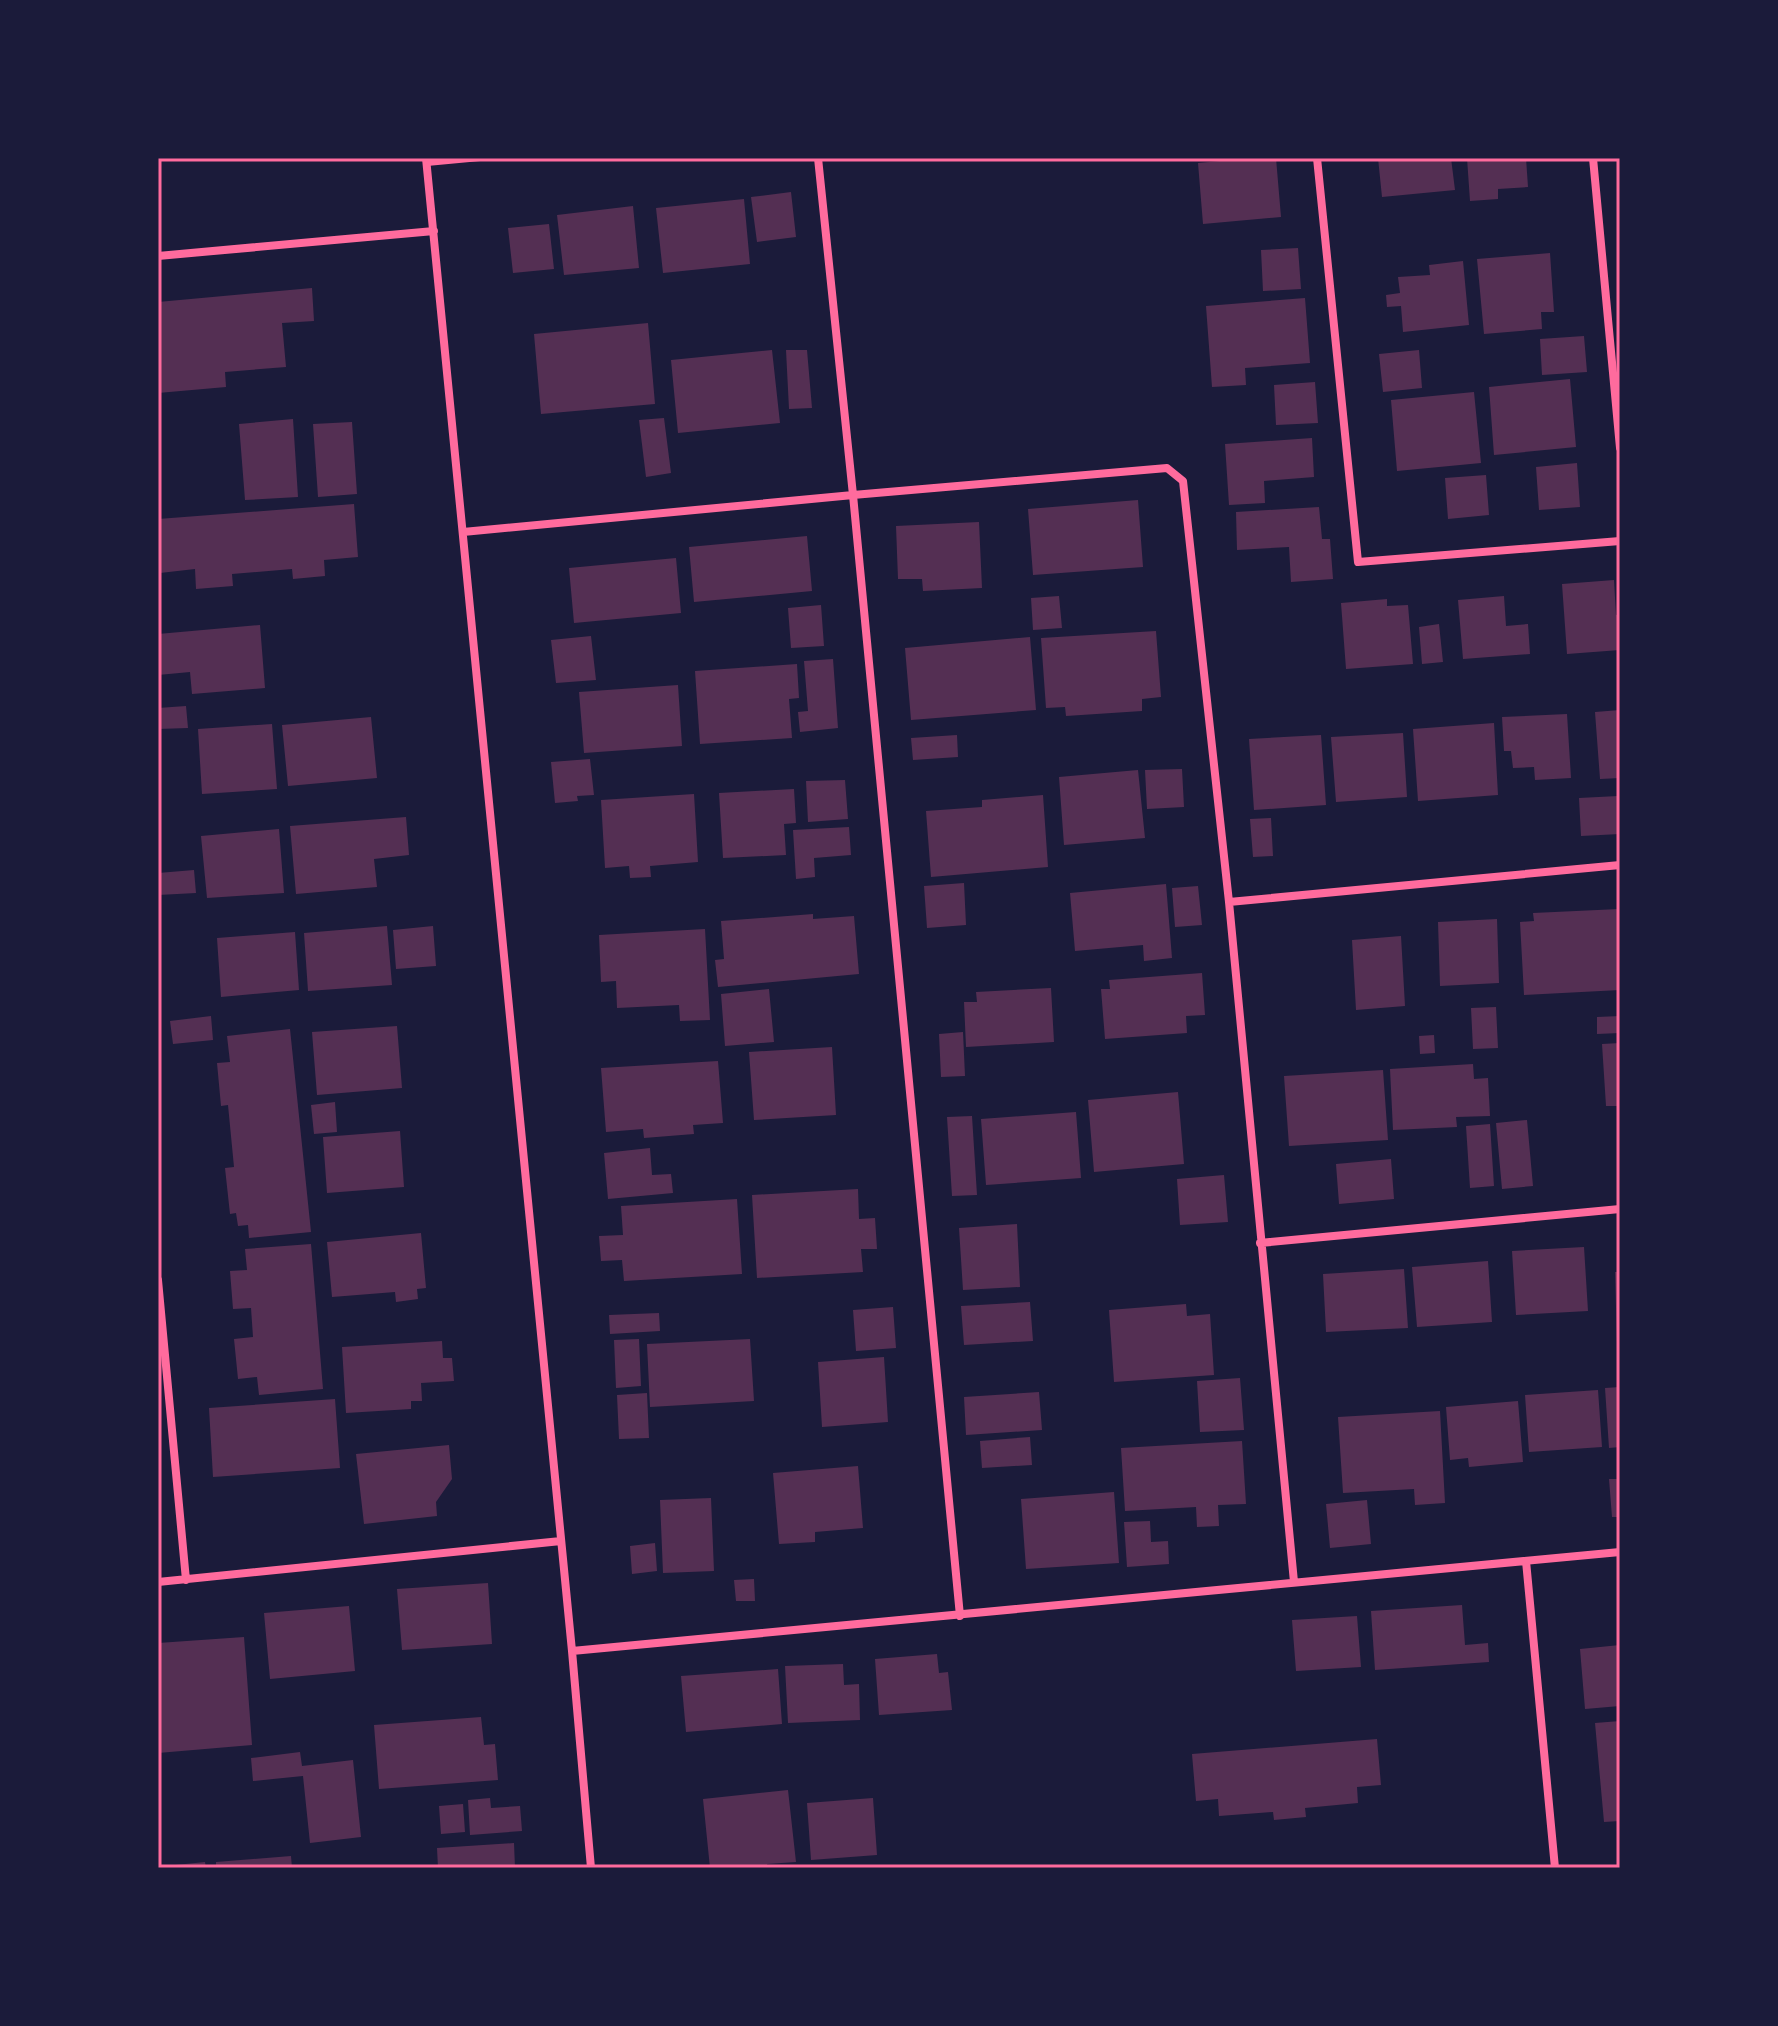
<svg xmlns="http://www.w3.org/2000/svg" width="1778" height="2026" viewBox="0 0 1778 2026" font-family="Overpass,sans-serif">
	<rect width="100%" height="100%" fill="#1b1b3a"/>
	<path fill="#542f53" d="M1252 158H1276L1281 217 1203 224 1198 163Z
		M1378 158H1451L1455 190 1382 197Z
		M1467 158H1526L1528 187 1498 189V199L1470 201Z
		M791 192 796 237 757 242 751 197Z
		M744 199 750 264 663 273 656 208Z
		M633 206 639 268 564 275 557 215Z
		M549 224 554 269 513 273 508 228Z
		M1298 248 1301 289 1263 291 1261 250Z
		M1550 253 1554 312H1541L1542 329 1484 334 1477 259Z
		M1463 261 1469 325 1403 332 1401 306 1387 307 1386 295 1400 293 1398 277 1430 275 1429 265Z
		M312 288 314 321 282 323 286 367 225 372 226 387 158 393V302Z
		M1305 298 1310 363 1245 368 1246 385 1212 387 1206 306Z
		M648 323 655 404 541 414 534 334Z
		M1584 336 1587 372 1542 375 1540 339Z
		M772 350 780 423 678 433 671 360Z
		M786 350H807L812 408 789 409Z
		M1419 350 1422 388 1383 392 1379 354Z
		M1570 379 1576 447 1494 455 1489 387Z
		M1315 382 1318 423 1276 425 1274 385Z
		M1474 392 1481 463 1397 471 1391 400Z
		M664 418 671 473 646 477 639 420Z
		M293 419 298 497 245 500 239 424Z
		M352 422 357 494 318 497 313 424Z
		M1312 438 1314 477 1264 481 1265 503 1229 505 1225 444Z
		M1577 463 1580 507 1539 510 1536 467Z
		M1486 475 1489 515 1448 519 1445 478Z
		M1138 500 1143 567 1033 575 1028 509Z
		M354 504 358 557 324 560 325 576 293 579 292 569 232 574 233 586 196 589 195 569 160 573 158 519Z
		M1319 507 1322 539H1330L1333 579 1291 582 1289 547 1237 550 1236 512Z
		M979 522 982 588 923 591 922 579H898L896 526Z
		M807 536 812 591 694 602 689 547Z
		M676 558 681 613 574 623 569 568Z
		M1614 580 1616 615 1620 614V650L1567 654 1562 584Z
		M1059 596 1062 628 1033 630 1031 598Z
		M1504 596 1506 626 1528 624 1530 654 1463 659 1458 600Z
		M1387 599V606L1408 605 1413 664 1346 669 1341 603Z
		M821 605 824 646 791 648 788 608Z
		M1439 624 1443 662 1422 664 1419 627Z
		M260 625 265 688 192 694 190 672 158 675V634Z
		M1156 631 1161 697 1142 699V711L1066 716 1065 707 1046 708 1041 638Z
		M591 636 596 680 556 683 551 640Z
		M1030 637 1036 710 911 720 905 648Z
		M833 659 838 728 800 732 798 712 808 711 804 661Z
		M797 664 799 698 789 699 792 738 700 744 695 671Z
		M678 685 682 746 584 753 579 692Z
		M186 706 188 728 158 729V708Z
		M1620 710V778L1600 779 1595 712Z
		M1567 714 1571 778 1535 780 1534 767 1513 768 1511 751H1504L1502 717Z
		M371 717 377 778 288 786 282 725Z
		M1494 723 1498 795 1418 801 1413 729Z
		M272 724 277 789 202 794 198 729Z
		M1403 733 1407 797 1336 802 1331 737Z
		M957 735 958 757 913 760 911 738Z
		M1321 735 1326 805 1254 810 1249 739Z
		M590 759 594 795 577 796 578 801 555 803 551 762Z
		M1182 769 1184 807 1147 809 1145 770Z
		M1138 770 1145 838 1064 845 1059 777Z
		M845 780 848 819 808 822 806 781Z
		M794 789 796 823 784 824 786 855 723 858 719 793Z
		M694 794 698 862 650 866 651 877 630 878 629 866 605 868 601 800Z
		M1043 795 1048 867 931 877 926 811 982 807V800Z
		M1618 796 1620 834 1581 836 1579 798Z
		M406 817 409 855 374 859 377 887 296 894 290 826Z
		M1271 818 1273 856 1253 857 1250 819Z
		M849 827 851 855 814 858 815 877 796 879 793 830Z
		M279 829 284 893 207 898 201 836Z
		M194 870 196 893 158 895V873Z
		M964 883 966 925 927 928 924 886Z
		M1166 884 1172 958 1144 961 1143 945 1075 951 1070 893Z
		M1198 886 1202 925 1175 927 1172 888Z
		M1619 909 1620 990 1524 995 1520 922 1534 921 1533 913Z
		M813 914V919L854 916 859 974 718 987 715 960 724 959 721 921Z
		M1497 919 1499 983 1440 986 1438 922Z
		M387 926 392 985 308 991 304 933Z
		M433 926 436 966 396 969 393 930Z
		M705 929 710 1020 680 1021 679 1005 617 1008 616 981 601 982 599 935Z
		M295 932 299 990 221 997 217 938Z
		M1401 936 1405 1006 1356 1010 1352 940Z
		M1202 973 1205 1015 1186 1016 1187 1033 1105 1039 1101 989H1110L1109 980Z
		M1051 988 1054 1042 966 1047 964 1002H977L976 992Z
		M769 989 774 1042 725 1046 721 994Z
		M1496 1007 1498 1048 1473 1049 1471 1008Z
		M211 1016 213 1040 173 1044 170 1021Z
		M1620 1016V1033L1597 1034V1017Z
		M397 1026 402 1088 317 1095 312 1032Z
		M290 1029 311 1232 249 1238 248 1225 238 1226 236 1213 230 1214 225 1168 234 1167 228 1105 221 1106 217 1063 230 1062 227 1036Z
		M963 1032 965 1076 941 1077 939 1034Z
		M1434 1035 1435 1053 1420 1054 1419 1036Z
		M1620 1043V1106H1606L1602 1044Z
		M832 1047 836 1115 754 1120 749 1052Z
		M718 1061 723 1123 693 1125 694 1134 644 1138 643 1129 606 1132 601 1068Z
		M1473 1064 1474 1079 1488 1078 1490 1116 1456 1117 1457 1127 1393 1130 1390 1069Z
		M1383 1070 1388 1140 1289 1146 1284 1076Z
		M1178 1092 1184 1164 1094 1172 1088 1100Z
		M335 1102 337 1132 314 1134 311 1105Z
		M1076 1112 1081 1178 986 1185 981 1119Z
		M972 1116 977 1195 952 1196 947 1117Z
		M1527 1120 1533 1186 1502 1189 1496 1123Z
		M1490 1124 1494 1186 1470 1188 1466 1126Z
		M400 1131 404 1187 327 1193 323 1137Z
		M650 1148 652 1175 671 1174 673 1193 608 1199 604 1153Z
		M1391 1159 1394 1199 1339 1204 1336 1164Z
		M1224 1175 1228 1222 1180 1225 1177 1179Z
		M858 1189 859 1219 875 1218 877 1249H861L863 1272 757 1278 752 1195Z
		M737 1199 742 1274 624 1281 622 1260 601 1261 599 1236 623 1235 621 1206Z
		M1017 1224 1020 1287 963 1290 959 1228Z
		M421 1233 426 1288 417 1289 418 1299 396 1302 395 1292 332 1297 327 1242Z
		M311 1244 323 1389 259 1395 257 1377 238 1379 234 1339 253 1337 251 1308 233 1309 230 1271 247 1270 245 1249Z
		M1584 1247 1588 1311 1516 1315 1512 1251Z
		M1488 1261 1492 1322 1417 1327 1412 1267Z
		M1404 1269 1408 1328 1326 1332 1323 1274Z
		M1615 1272H1620V1343H1617Z
		M1030 1302 1033 1341 964 1345 961 1306Z
		M1186 1304 1187 1316 1210 1314 1214 1375 1114 1382 1109 1310Z
		M893 1307 896 1348 856 1351 853 1310Z
		M659 1313 660 1331 610 1334 609 1315Z
		M639 1339 641 1386 616 1388 614 1340Z
		M750 1339 754 1401 650 1407 647 1344Z
		M442 1341 443 1358H452L454 1381 421 1383 422 1401H411V1409L346 1413 342 1347Z
		M884 1357 888 1422 822 1427 818 1362Z
		M1240 1378 1244 1430 1200 1432 1197 1381Z
		M1620 1387V1447L1609 1448 1605 1388Z
		M1598 1390 1602 1447 1529 1452 1525 1395Z
		M1039 1392 1042 1430 966 1435 964 1397Z
		M647 1393 649 1438 619 1439 617 1395Z
		M335 1399 340 1468 213 1477 209 1408Z
		M1518 1401 1523 1462 1469 1467 1468 1458 1450 1460 1446 1407Z
		M1440 1411 1445 1503 1415 1505 1414 1489 1343 1493 1338 1417Z
		M1030 1437 1032 1465 982 1468 980 1441Z
		M1242 1441 1246 1504 1218 1505 1219 1526 1197 1527 1196 1507 1125 1511 1121 1448Z
		M449 1445 452 1479 436 1502 437 1516 364 1524 356 1454Z
		M858 1466 863 1528 815 1532V1542L779 1544 773 1473Z
		M1609 1479H1620V1517H1612Z
		M1114 1492 1119 1563 1026 1569 1021 1499Z
		M711 1498 714 1571 663 1573 660 1500Z
		M1367 1500 1371 1544 1330 1548 1326 1504Z
		M1150 1521 1151 1542 1168 1541 1169 1564 1127 1567 1124 1522Z
		M655 1543 657 1571 632 1574 630 1546Z
		M754 1579 755 1601H736L734 1580Z
		M488 1583 492 1644 402 1650 397 1589Z
		M1462 1605 1465 1645 1488 1643 1489 1662 1375 1670 1371 1611Z
		M349 1606 355 1671 270 1679 264 1613Z
		M1357 1616 1361 1667 1296 1671 1292 1620Z
		M244 1637 252 1745 158 1753V1643Z
		M1620 1645V1706L1585 1709 1580 1649Z
		M937 1654 939 1673 948 1672 952 1710 879 1715 875 1659Z
		M843 1664 844 1685 859 1684 860 1720 788 1723 785 1666Z
		M778 1669 782 1724 686 1732 681 1676Z
		M481 1717 484 1745 495 1744 498 1780 379 1789 374 1725Z
		M1620 1721V1821L1604 1822 1595 1723Z
		M1377 1739 1381 1785 1357 1787 1358 1803 1305 1808 1306 1817 1274 1820 1273 1812 1219 1816 1218 1799 1196 1801 1192 1754Z
		M300 1752 302 1766 353 1760 361 1837 310 1843 303 1776 253 1781 251 1758Z
		M788 1790 796 1862 767 1864 768 1868 739 1867 710 1868 703 1799Z
		M490 1798 491 1808 520 1806 522 1831 470 1835 468 1800Z
		M873 1798 877 1855 811 1860 807 1803Z
		M463 1804 465 1832 441 1834 439 1806Z
		M514 1843 515 1868H438L437 1848Z
		M291 1856 292 1868H216V1862Z
		M205 1862 206 1868H166L165 1866Z"/>
	<g fill="none" stroke-linecap="round" stroke-linejoin="round">
		<path stroke="#ff6b9d" stroke-width="6" d="M427 163 480 158"/>
		<path stroke="#ff6b9d" stroke-width="8" d="M426 158 572 1651 591 1868
			M818 158 853 495 960 1616
			M1317 158 1358 562 1620 541
			M1593 158 1620 448
			M158 256 434 231
			M463 532 853 495 1167 468 1183 481 1229 902 1294 1582
			M1229 902 1620 865
			M1260 1243 1620 1209
			M158 1280 186 1580
			M1526 1561 1555 1868
			M158 1582 561 1541
			M572 1651 1620 1552"/>
	</g>
	<rect width="1778" height="2026" fill="none" stroke="#1b1b3a" stroke-width="320"/>
	<rect x="160" y="160" width="1458" height="1706" fill="none" stroke="#ff6b9d" stroke-width="3"/>
</svg>
